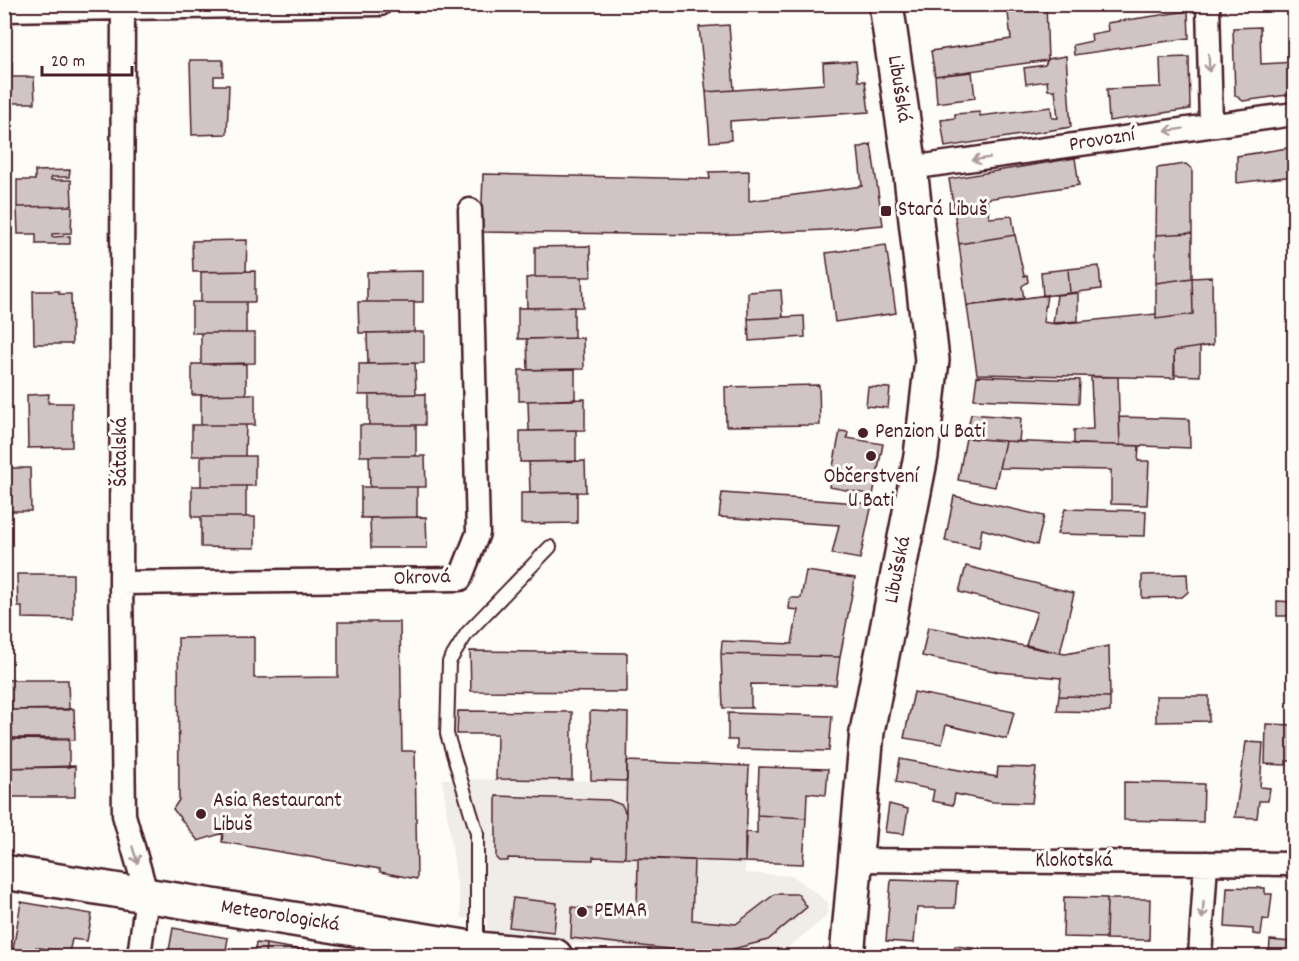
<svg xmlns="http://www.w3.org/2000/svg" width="1299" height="961" viewBox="0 0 1299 961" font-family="Dekko,sans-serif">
	<rect width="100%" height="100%" fill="#fdfcf7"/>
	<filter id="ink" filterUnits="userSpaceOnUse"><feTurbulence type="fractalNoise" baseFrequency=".0167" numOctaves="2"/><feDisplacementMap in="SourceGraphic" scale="12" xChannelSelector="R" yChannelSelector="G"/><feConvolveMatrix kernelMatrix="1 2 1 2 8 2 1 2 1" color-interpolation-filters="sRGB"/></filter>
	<g filter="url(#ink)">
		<path fill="#f0ece8" d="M627 761 749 766 745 873 793 876 829 903 826 917 781 953 743 956H690L488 933 486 919 462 918 442 779 626 781Z"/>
		<path fill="#d0c5c4" stroke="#4a1f2b" stroke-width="1.5" d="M1007 4H1046L1048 60 935 76 931 51 1011 39Z
			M1188 11 1189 38 1074 55 1073 45 1092 41 1091 34 1108 31 1107 23Z
			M729 25 734 90 706 92 699 27Z
			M1260 27 1261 64 1294 62V94L1243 101 1235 95 1233 28Z
			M1066 56 1071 127 945 147 941 120 955 118V114L980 112V116L1051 107 1052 118H1058L1055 90H1048L1047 81 1026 84 1024 68 1045 65 1048 59Z
			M1189 57 1190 109 1109 121 1107 89 1161 87 1160 58Z
			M190 60H223V76H214V85H229L227 134 192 135Z
			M856 61 858 81H865L869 112 730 121 731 140 710 142 706 92 824 84 823 63Z
			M4 62H12V77H34L35 103H4Z
			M972 72 975 98 937 103 935 76Z
			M871 144 883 225 827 230 711 235 481 232 483 174 710 179 709 172 749 171V201L862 186 858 148Z
			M1294 147V176L1237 183V156Z
			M1075 158 1079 185 953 204 949 179Z
			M1186 164 1192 169V233L1156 235 1157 168Z
			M70 170 69 177H51V180H71L72 206 17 207V180H35V171Z
			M987 199 989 218 1012 216 1015 235 959 244 953 204Z
			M72 206 71 233 52 234V237L70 236V244H36V234H18L17 207Z
			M1192 233V278L1156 283V235Z
			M1015 235 1024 276 1027 275 1028 282 1022 286 1024 299 967 306 959 244Z
			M247 240 246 271 193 272 192 241Z
			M886 245 896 313 835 322 826 253Z
			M590 246 591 277H535V247Z
			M1099 266 1101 289 1070 293 1068 269Z
			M1068 269 1070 293 1043 296 1041 272Z
			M255 271V302H201V272Z
			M423 271V302H367V272Z
			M535 277H582L583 307 527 308 526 278Z
			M1212 277 1213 345 1174 351 1175 378 977 374 967 306 1047 295 1043 322 1056 324 1156 314V319L1193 314 1192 278Z
			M1192 278 1193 314 1156 319V283Z
			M781 290 783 317 748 319V292Z
			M33 291H59V294H71L72 344H34Z
			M1078 293V321L1053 323 1057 295Z
			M192 302H246V333H192Z
			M358 302H414V332L359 333Z
			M574 307V338L518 339V308Z
			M804 316 805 337 749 341 748 319Z
			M414 332H424V363L368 364 367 333Z
			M201 333H255V363L201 364Z
			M583 338 584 369 528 370 527 339Z
			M1200 347V376L1174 375V351Z
			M415 363 416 394 359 395V364Z
			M192 364H246V394L192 395Z
			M575 369V400L519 401V370Z
			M977 376 1080 380 1079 403 974 399Z
			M1091 377H1118L1120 445 1074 444V430L1093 429Z
			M819 385 820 425 726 426 725 387Z
			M868 387 890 388 888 408 866 406Z
			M49 394 48 403H72V447L28 448 27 395Z
			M246 394H255V425H201V395Z
			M425 394V425H369V395Z
			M585 399V430L529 431 528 401Z
			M971 414 1021 418 1019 442 966 438Z
			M1119 417 1189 419 1190 448 1120 445Z
			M192 425H246L245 456H192Z
			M360 425H416V456H360Z
			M576 430V461L520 462V431Z
			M840 431 848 432 847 438 883 444 873 495 829 487Z
			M966 438 1005 441 995 487 958 480Z
			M1005 441 1139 446 1138 461H1149L1147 505 1111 504V470L999 468Z
			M201 456H255V486H201Z
			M369 456H425L426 487H370Z
			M585 461 586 492 530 493 529 462Z
			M4 468H30L31 511H4Z
			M192 486H246V517H192Z
			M361 487H417V517L361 518Z
			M577 492V523L521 524V493Z
			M722 493 872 504 860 559 832 554 839 525 719 517Z
			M954 496 1044 516 1037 545 982 529 979 548 945 541Z
			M1065 509 1146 511 1145 536 1057 534Z
			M201 517H255V548L201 547Z
			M426 517 427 548H371L370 518Z
			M966 566 1074 593 1060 653 1026 645 1037 612 959 592Z
			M806 571 855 578 840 657 721 654 722 641 792 644 798 610 789 609 790 598H801Z
			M17 574H73V619L22 618V607H18Z
			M1187 574 1188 592 1182 597 1142 598V575Z
			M1277 601 1294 602V616H1277Z
			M338 622H400L402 751H415L417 879 380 872V869L222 842 223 833 198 841 173 809 179 800 178 638 254 637V678L338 677Z
			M928 627 1065 654 1109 646 1110 697 1059 696 1061 678 999 672 922 656Z
			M470 651 627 653V692L471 691Z
			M721 654 840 657 836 685 751 684V706L753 708H723Z
			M5 680H68L69 710H6Z
			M914 692 1014 712 1007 739 946 725 942 744 904 738Z
			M1059 696 1110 697V712L1057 711Z
			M1156 696H1209V721L1156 722Z
			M74 709 75 740 12 739 11 724 6 721V710Z
			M458 711 572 712V780L496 779 497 734H457Z
			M593 711 628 713 627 781 591 780 590 712Z
			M728 713 832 716 829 751 737 749V740H728Z
			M1266 724 1294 725V761H1286V765L1265 764Z
			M6 738H69V767L6 768Z
			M1246 742 1263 743 1260 787 1270 788 1268 801H1259L1257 818 1235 817Z
			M900 759 997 777 998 767 1036 768 1032 803 993 802 955 794 953 805 932 801 934 790 896 782Z
			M627 761 749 766 745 862 625 858Z
			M75 766V797H12V782L6 778V768Z
			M759 767 828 769 826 795 807 793 806 818 757 815Z
			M1124 782 1204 784 1203 822 1124 820Z
			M496 796 609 800 622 805 626 814 625 858 593 857V860L508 858V861H499L496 858Z
			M889 804 908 809 904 834 885 832Z
			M757 815 806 818 803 864 745 862V832L757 833Z
			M638 858 694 860 692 920 736 924 775 894H798L807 907 768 940 713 954 571 938 572 907 637 914Z
			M891 880 957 882 955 908H917L914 943 886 941Z
			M1227 887 1265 888V894H1272L1269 920 1263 919 1261 935 1253 934V929L1225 927Z
			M1064 897 1107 898 1106 938 1063 937Z
			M513 898 557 903 554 932 509 927Z
			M1107 899H1150L1149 940 1106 939Z
			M21 902 92 914 87 941 72 939 69 953 36 947 34 956H12Z
			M173 928 228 938 225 956H168Z
			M1270 940 1291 942V956H1269Z
			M256 943 266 944 265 956H254Z
			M266 944 319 953V956H265Z
			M955 946 981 949 980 956H953Z
			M1223 953H1239L1238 956H1222Z"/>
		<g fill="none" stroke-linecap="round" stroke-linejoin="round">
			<g stroke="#4a1f2b" stroke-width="16">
				<path id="lane" d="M477 947V833L447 734 449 662 467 633 550 547"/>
			</g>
			<g stroke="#4a1f2b" stroke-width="27">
				<path id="street" d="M123 4 121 583 124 815 147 896 139 956
					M1208 4 1211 124
					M4 10 380 4
					M910 168 1294 114
					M121 583 460 579 478 533 470 210
					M854 860 1294 864
					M1200 956 1206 863"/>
			</g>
			<g stroke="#4a1f2b" stroke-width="38">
				<path id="secondary" d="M4 872 477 949 555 956
					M847 956 867 732 921 456 932 360 910 168 886 4"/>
			</g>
			<use href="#lane" stroke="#fdfcf7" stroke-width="12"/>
			<use href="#street" stroke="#fdfcf7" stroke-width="22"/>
			<use href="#secondary" stroke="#fdfcf7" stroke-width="33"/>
		</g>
		<defs><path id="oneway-shaft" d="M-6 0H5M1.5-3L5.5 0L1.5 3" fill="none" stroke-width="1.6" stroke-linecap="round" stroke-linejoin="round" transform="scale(1.5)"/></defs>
		<g stroke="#ac999b">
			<use href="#oneway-shaft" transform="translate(1209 63) rotate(88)"/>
			<use href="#oneway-shaft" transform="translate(1174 130) rotate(171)"/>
			<use href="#oneway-shaft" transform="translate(981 159) rotate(171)"/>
			<use href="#oneway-shaft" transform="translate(135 855) rotate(73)"/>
			<use href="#oneway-shaft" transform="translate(1203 910) rotate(94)"/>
		</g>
	</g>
	<g fill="#4a1f2b" stroke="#fdfcf7" stroke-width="2">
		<rect x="880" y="205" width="12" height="12" rx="3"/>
		<circle cx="863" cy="433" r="6"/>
		<circle cx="871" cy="456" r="6"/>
		<circle cx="201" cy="814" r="6"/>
		<circle cx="582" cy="912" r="6"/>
	</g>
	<g text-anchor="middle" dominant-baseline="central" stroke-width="6" stroke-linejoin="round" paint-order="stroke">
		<g font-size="21" fill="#4a1f2b" stroke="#fdfcf7">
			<text transform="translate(898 89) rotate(81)">Libušská</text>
			<text transform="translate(1102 141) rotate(-9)">Provozní</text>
			<text transform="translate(122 452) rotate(-90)">Šátalská</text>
			<text transform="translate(899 570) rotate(-79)">Libušská</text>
			<text transform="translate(422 579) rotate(-2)">Okrová</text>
			<text x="1074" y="862">Klokotská</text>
			<text transform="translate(280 917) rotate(9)">Meteorologická</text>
		</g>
		<g font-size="21" fill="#4a1f2b" stroke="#fdfcf7" text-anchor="start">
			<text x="898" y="211">Stará Libuš</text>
			<text x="875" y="433">Penzion U Bati</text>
			<text x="871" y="478" text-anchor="middle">Občerstvení<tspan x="871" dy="24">U Bati</tspan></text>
			<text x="213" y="802">Asia Restaurant<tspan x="213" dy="24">Libuš</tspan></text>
			<text x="594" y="912">PEMAR</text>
		</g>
	</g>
	<rect width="1299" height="961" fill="none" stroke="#fdfcf7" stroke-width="24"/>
	<rect x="12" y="12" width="1275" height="937" fill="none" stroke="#4a1f2b" stroke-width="2" filter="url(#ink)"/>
	<path d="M42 66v9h90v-9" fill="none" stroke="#4a1f2b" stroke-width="3"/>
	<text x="51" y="66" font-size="18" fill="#4a1f2b" stroke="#fdfcf7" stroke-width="4.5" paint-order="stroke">20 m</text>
</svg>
